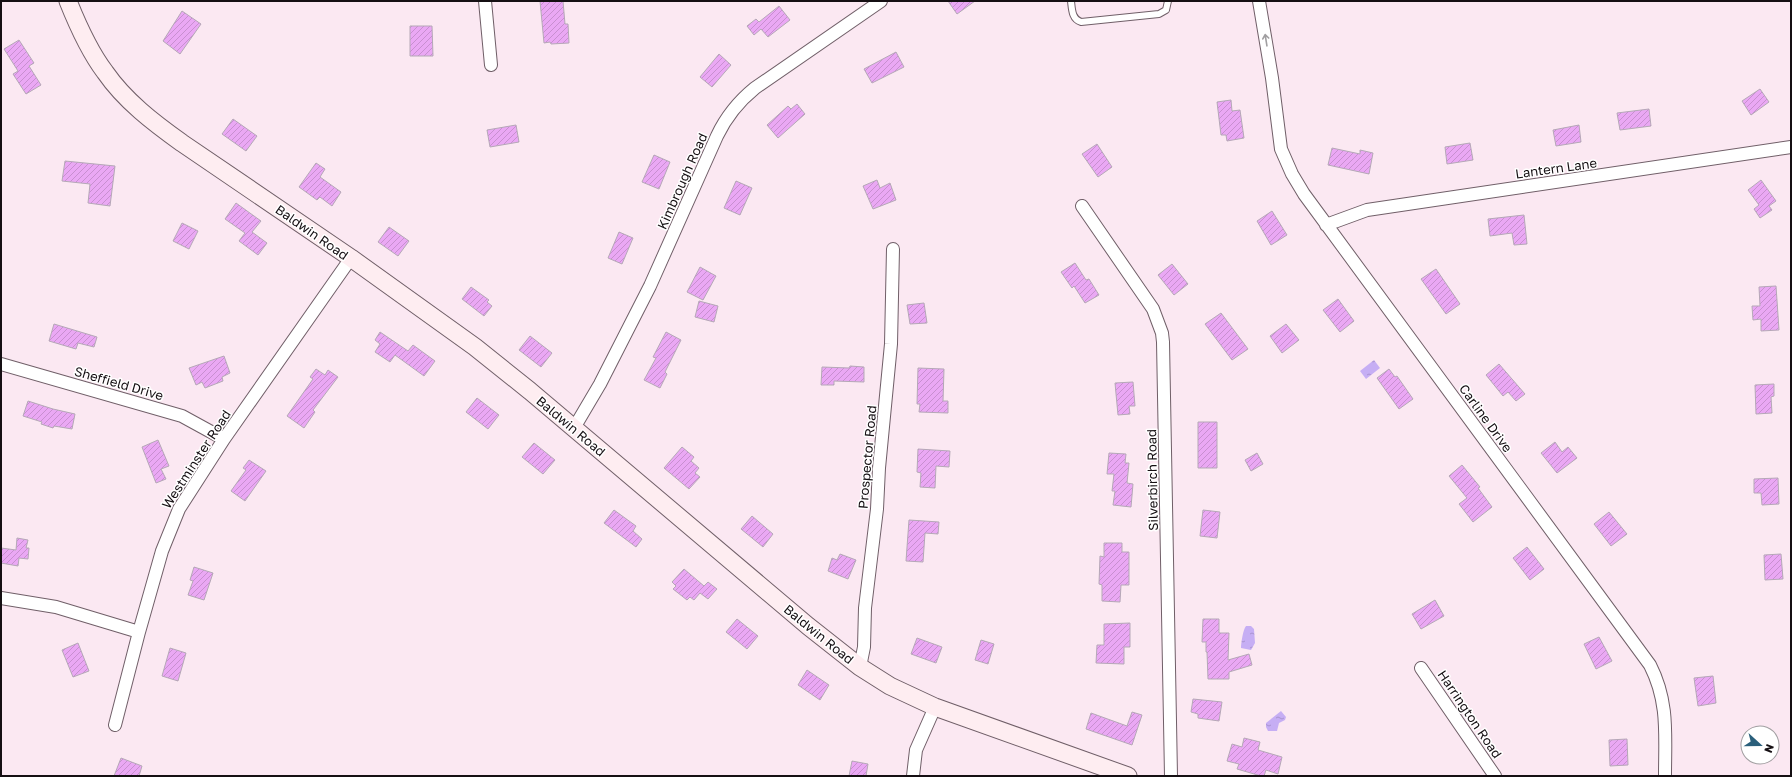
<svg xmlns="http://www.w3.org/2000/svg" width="1792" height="777" viewBox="0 0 1792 777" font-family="'Golos Text',sans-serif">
	<defs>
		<pattern id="water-ripples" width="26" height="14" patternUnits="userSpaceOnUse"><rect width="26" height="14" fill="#c6aef4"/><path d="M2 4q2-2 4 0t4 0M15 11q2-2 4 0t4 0" fill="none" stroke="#a994d0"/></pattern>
		<pattern id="building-hatch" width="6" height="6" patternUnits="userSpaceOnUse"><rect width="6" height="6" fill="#eaa8f4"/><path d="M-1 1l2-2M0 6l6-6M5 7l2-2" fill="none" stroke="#c88fd0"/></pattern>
	</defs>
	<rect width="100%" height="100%" fill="#fbe8f2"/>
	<path fill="url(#water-ripples)" d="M1374 360 1380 368 1366 379 1360 371Z
		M1246 626H1251L1254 629 1255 643 1251 650 1241 648C1241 644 1243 629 1246 626Z
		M1281 711 1286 717 1285 720 1279 723 1277 731H1268L1266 727V723Z"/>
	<path fill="url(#building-hatch)" stroke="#b5a8b7" d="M540 1H563L565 24H568L569 43 551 44 550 42 544 43Z
		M948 1H975L957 14Z
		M779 6 790 20 768 37 761 29 754 35 747 26 756 19 759 22Z
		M182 11 201 24 180 54 163 41Z
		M410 26H432L433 56H410Z
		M19 40 34 63 29 66 41 85 26 94 13 74 18 71 4 49Z
		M896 52 904 67 872 83 864 69Z
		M719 54 731 65 712 87 700 77Z
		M1760 89 1769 102 1751 115 1742 101Z
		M1231 100 1232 111 1240 110 1244 138 1227 141 1226 135H1221L1217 102Z
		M797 104 805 114 778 138 767 125 788 106 791 109Z
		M1649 109 1651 126 1620 130 1617 113Z
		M233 119 257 136 246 151 222 134Z
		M516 125 519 142 490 147 487 130Z
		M1579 125 1581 142 1556 146 1553 130Z
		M1470 143 1473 160 1447 164 1445 147Z
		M1097 144 1112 167 1098 177 1082 154Z
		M1332 148 1360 154V150L1373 153 1369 174 1328 165Z
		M654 155 670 162 659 189 642 182Z
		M65 161 115 166 110 206 88 203 90 184 62 181Z
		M316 163 325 169 320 177 341 192 332 206 320 197 317 200 299 187Z
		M877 180 880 188 890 183 896 200 873 209 863 186Z
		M1761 180 1776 201 1769 206 1772 210 1760 218 1754 209 1759 205 1748 190Z
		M736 181 752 188 740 215 724 208Z
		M236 203 261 221 252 232 267 243 258 255 239 241 245 233 225 219Z
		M1272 211 1287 235 1271 245 1257 221Z
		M1524 215 1527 244 1514 245 1512 233 1490 236 1488 219Z
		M182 223 198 231 189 249 173 241Z
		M389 227 409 241 398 256 378 242Z
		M619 232 633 238 622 264 608 258Z
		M1075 263 1086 280 1089 279 1099 295 1085 303 1074 286 1072 288 1061 272Z
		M1172 264 1188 284 1174 295 1158 275Z
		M700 267 716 276 703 300 687 292Z
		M1436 269 1460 304 1446 314 1421 279Z
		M1776 286 1779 330 1761 331V319L1753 320 1752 306H1760L1759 287Z
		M471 287 489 300 487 302 492 306 484 316 462 299Z
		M1338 299 1354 321 1340 332 1323 310Z
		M699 301 718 306 714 322 695 317Z
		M924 303 927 323 910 324 907 305Z
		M1221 313 1248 349 1232 360 1205 324Z
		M54 324 97 337 94 347 78 343 76 349 49 341Z
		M1286 324 1299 340 1282 353 1270 336Z
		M380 332 408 351 413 345 435 361 424 376 395 355 390 362 375 352 380 344 375 340Z
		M666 332 681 340 665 372 667 374 660 388 644 380 656 358 653 357Z
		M530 336 552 353 541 367 519 350Z
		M224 356 230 373 222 377 223 381 205 388 202 382 196 385 189 368Z
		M1499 364 1525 394 1516 401 1508 392 1503 396 1486 375Z
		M850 366 864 367V382L834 381V385H821L822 367 849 368Z
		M918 368 944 369 943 401H948V413L919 412 920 404H917Z
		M316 369 325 375 328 370 338 377 313 410 315 412 304 428 287 416 313 379 310 377Z
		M1389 369 1395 377 1397 376 1413 399 1399 409 1377 378Z
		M1133 382 1135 406H1129L1130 414 1118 415 1115 383Z
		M1774 384V396L1771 397 1772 413 1756 414 1755 385Z
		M477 398 499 415 488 429 466 412Z
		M28 401 53 409 75 414 72 429 54 426 53 428 41 424 42 422 23 416Z
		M1198 422H1217V468H1198Z
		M158 440 169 466 161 469 166 479 156 483 142 447Z
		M1555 442 1562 452 1568 447 1577 458 1557 473 1541 453Z
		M534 443 555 460 543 474 522 457Z
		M682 447 694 457 691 461 699 468 695 473 700 477 689 489 664 468Z
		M918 449 950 451 949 467 936 466 935 488 920 487 921 473 917 472Z
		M1109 453 1126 454 1125 463H1129L1127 483 1133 484 1131 507 1113 505 1115 491H1112L1114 474H1107Z
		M1257 453 1263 464 1251 471 1245 460Z
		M249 460 266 471 245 501 231 491 246 470 243 468Z
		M1462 465 1480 487 1478 488 1492 507 1473 522 1459 504 1467 498 1449 476Z
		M1778 478 1779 504 1762 505 1761 493H1754V479Z
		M614 510 636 526 633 531 642 539 636 547 604 523Z
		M1203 510 1220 512 1217 538 1200 536Z
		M1609 512 1627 534 1611 546 1594 524Z
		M752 516 773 534 763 547 741 529Z
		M909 520 939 522 938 534 925 533 923 562 906 561Z
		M17 538 28 540 26 548H29L28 559 19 558 18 566 1 563V548L16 550Z
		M1104 543H1122V552H1129V585H1121L1120 602 1102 601V585L1099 584 1100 556 1104 557Z
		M1527 547 1544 569 1530 580 1513 558Z
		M840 554 856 560 848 579 828 571 832 558 837 560Z
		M1781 554 1783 579 1765 580 1764 555Z
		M194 567 213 573 204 600 188 595 193 581 190 580Z
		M684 569 704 586 708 582 717 589 708 599 700 593 694 600 690 597 687 600 673 589 676 586 672 582Z
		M1435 600 1444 616 1421 629 1412 614Z
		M737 619 758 636 747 649 726 632Z
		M1203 619H1219V633H1229L1228 660 1249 654 1252 665 1229 672V679H1208L1207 652H1206V642H1202Z
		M1130 623V647H1124V664L1096 663 1097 645H1104V624Z
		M1599 637 1612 661 1596 669 1584 644Z
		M917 638 942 647 936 663 911 654Z
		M981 640 994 644 988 664 975 660Z
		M78 643 89 671 73 677 62 650Z
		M170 648 186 653 178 681 162 676Z
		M807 670 829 685 820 700 798 685Z
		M1713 676 1716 703 1698 706 1694 678Z
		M1193 699 1222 702 1219 721 1198 718V714L1191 712Z
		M1132 712 1142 715 1132 745 1086 729 1091 713 1127 726Z
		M1244 738 1260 742 1258 750 1282 757 1278 774 1266 770 1264 776H1261L1237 769 1239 764 1227 761 1232 744 1242 747Z
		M1627 739 1628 765 1610 766 1609 740Z
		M121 758 142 766 139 776H114Z
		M852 761 868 764 866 776H849Z"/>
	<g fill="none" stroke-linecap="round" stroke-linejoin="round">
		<g stroke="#705f68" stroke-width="8">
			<path id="lane" d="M1071 1C1072 10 1072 19 1081 22L1159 14 1166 10 1168 1"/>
		</g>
		<g stroke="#705f68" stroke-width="14">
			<path id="street" d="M485 1 491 65
				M1259 1 1272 78 1281 149 1292 174 1304 194 1650 665C1669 702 1665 735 1665 776
				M1082 206 1153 309 1162 333 1163 342 1171 776
				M1326 225 1367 210 1791 147
				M1 364 182 416 224 439
				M574 428 600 384 650 286 717 136C726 117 739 101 755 88L881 1
				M1 598 56 607 139 632
				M860 667 864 647 865 608 877 509 879 468 891 344 893 249
				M1421 668 1495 776
				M115 725 139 632 162 551 179 509 224 439 351 258
				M913 776 916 750 935 707"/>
		</g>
		<g stroke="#705f68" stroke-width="19">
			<path id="secondary" d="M68 1C78 26 89 51 105 72 125 101 154 123 182 143L351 258 475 347 530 391 808 626 860 667 890 686 935 707 1128 776"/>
		</g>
		<use href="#lane" stroke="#fff" stroke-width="6"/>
		<use href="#street" stroke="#fff" stroke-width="12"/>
		<use href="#secondary" stroke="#feedf1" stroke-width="17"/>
	</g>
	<defs><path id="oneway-shaft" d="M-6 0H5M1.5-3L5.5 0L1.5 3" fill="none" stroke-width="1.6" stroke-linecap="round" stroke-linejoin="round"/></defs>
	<use stroke="#a19fa1" href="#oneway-shaft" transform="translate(1266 40) rotate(-99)"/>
	<g text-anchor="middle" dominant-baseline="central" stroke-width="3" stroke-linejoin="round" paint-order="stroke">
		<g font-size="13" fill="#150f13" stroke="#fff">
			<text transform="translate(1556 168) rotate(-8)">Lantern Lane</text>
			<text transform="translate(682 181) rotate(-66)">Kimbrough Road</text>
			<text transform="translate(312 232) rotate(35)">Baldwin Road</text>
			<text transform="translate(119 383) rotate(16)">Sheffield Drive</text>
			<text transform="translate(1486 418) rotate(54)">Carline Drive</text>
			<text transform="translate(571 426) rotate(40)">Baldwin Road</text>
			<text transform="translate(867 457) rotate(-85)">Prospector Road</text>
			<text transform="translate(196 459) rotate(-57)">Westminster Road</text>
			<text transform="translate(1152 480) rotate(-91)">Silverbirch Road</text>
			<text transform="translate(819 634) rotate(39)">Baldwin Road</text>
			<text transform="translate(1470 714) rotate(56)">Harrington Road</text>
		</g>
	</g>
	<rect width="1792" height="777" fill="none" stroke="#150f13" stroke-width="4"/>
	<g transform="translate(1760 745) rotate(111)"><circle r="19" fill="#ffffff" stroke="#a19fa1"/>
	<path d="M0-3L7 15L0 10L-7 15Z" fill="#2a5f7b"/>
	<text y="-6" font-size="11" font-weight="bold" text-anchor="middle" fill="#150f13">N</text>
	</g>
</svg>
